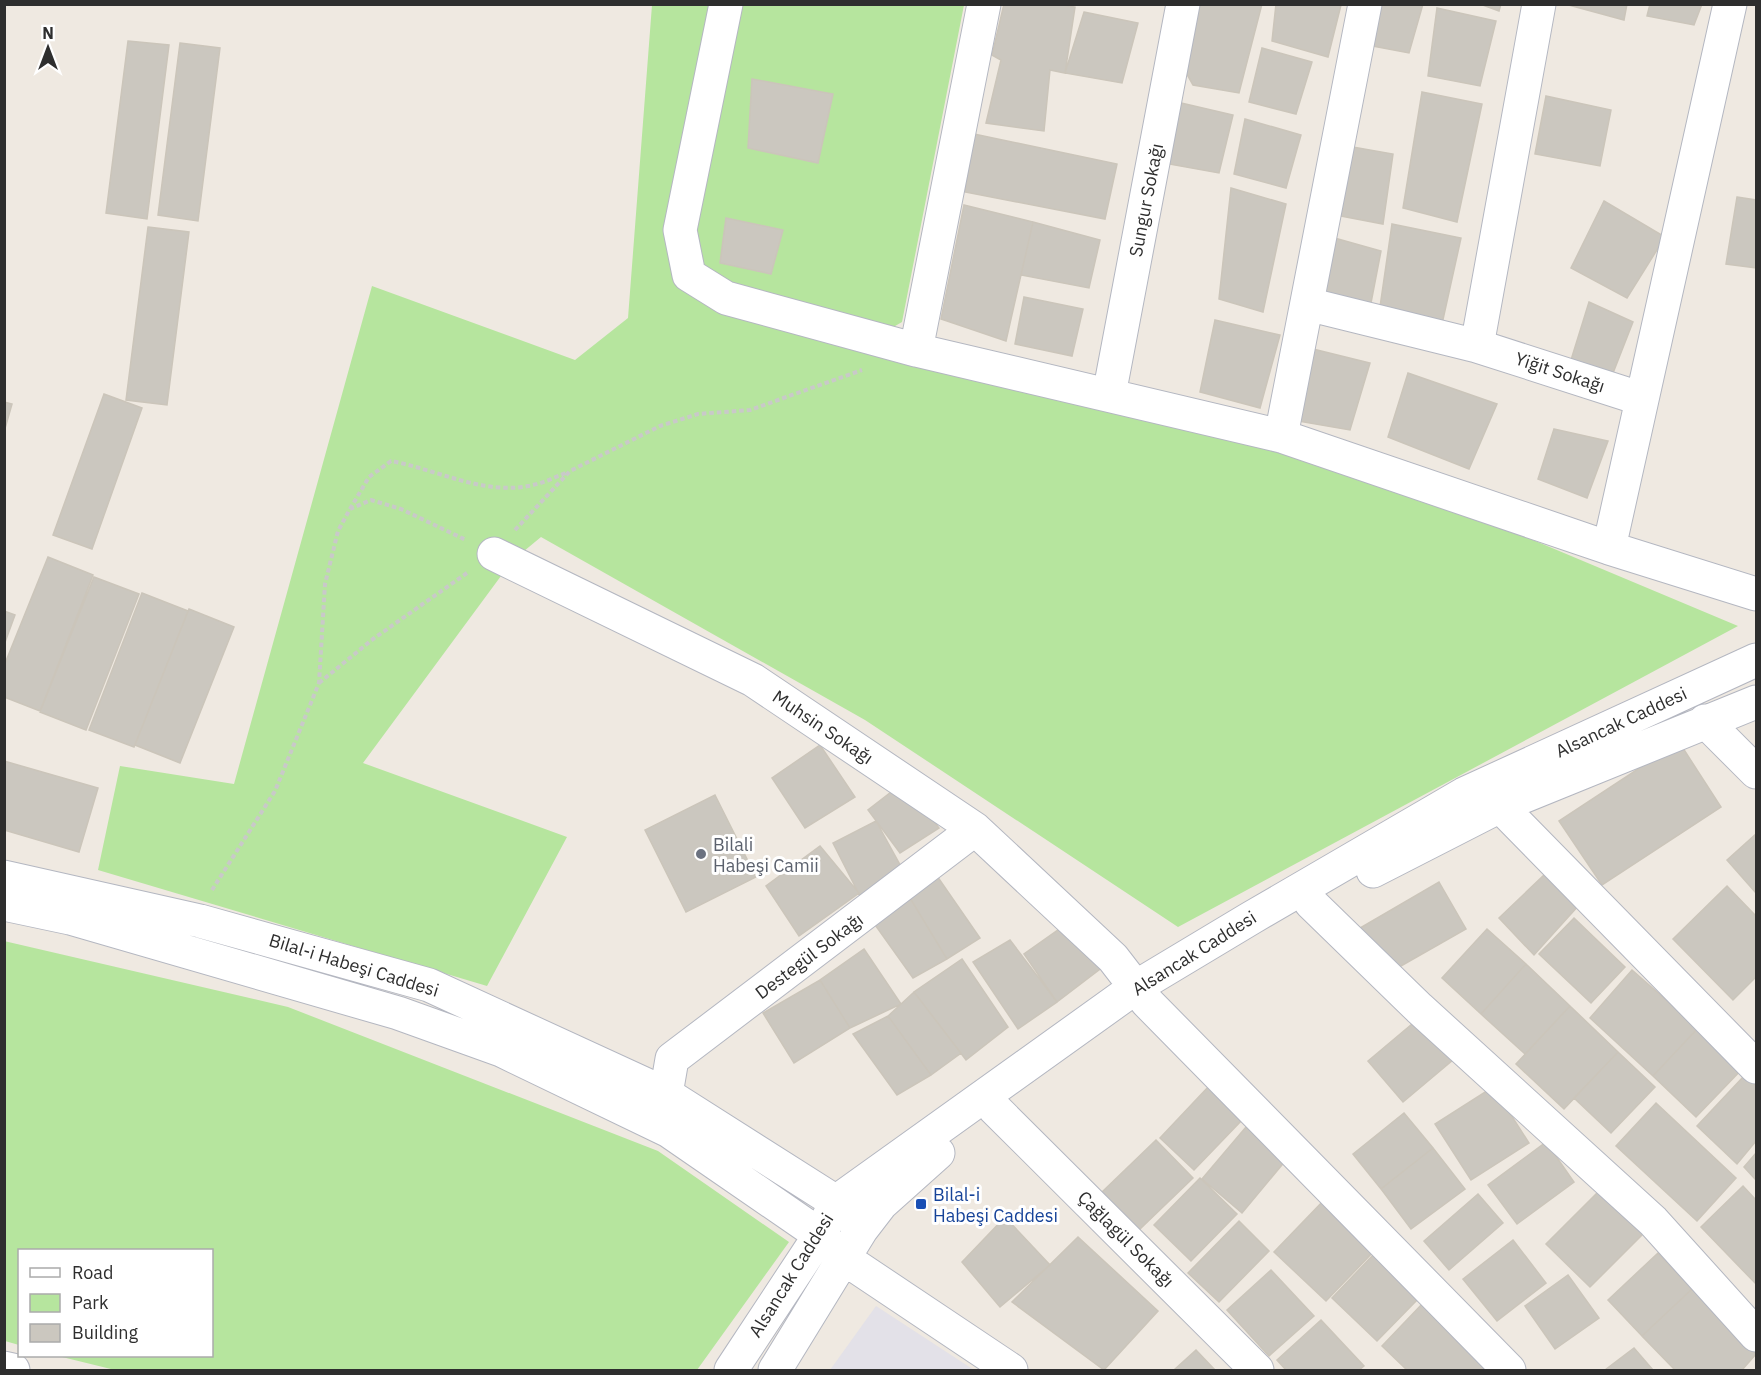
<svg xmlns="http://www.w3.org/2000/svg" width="1761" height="1375" viewBox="0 0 1761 1375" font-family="'IBM Plex Sans',sans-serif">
	<rect width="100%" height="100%" fill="#efe9e1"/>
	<path fill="#e3e1e8" d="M876 1306 974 1370H830Z"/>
	<path fill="#b6e59e" d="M652 5H964L902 322 871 340 1359 467 1738 626 1178 927 865 720 541 537 512 561 363 763 567 837 487 986 98 870 120 766 234 784 372 286 575 360 628 318Z
		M4 941 288 1007 658 1151 789 1242 697 1370H115L58 1356H212V1250H20L19 1345 5 1341Z"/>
	<path fill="#cbc7bf" stroke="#cbc5ba" stroke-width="1.5" d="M1004 4H1058L1075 7 1065 73 1050 70 1044 131 986 123 1001 60 992 55Z
		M1195 4H1262L1239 93 1193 85 1183 67Z
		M1276 4 1341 5 1328 57 1272 41Z
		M1380 4H1423L1409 53 1372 46Z
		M1480 4H1501L1499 11Z
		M1565 4H1627L1624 20Z
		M1650 4H1702L1694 25 1647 16Z
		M1437 8 1496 21 1480 86 1428 76Z
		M1084 12 1138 23 1122 83 1065 73Z
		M128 41 169 45 147 219 106 213Z
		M180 43 220 48 198 221 158 215Z
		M1262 48 1312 62 1296 114 1249 102Z
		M752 79 833 94 818 163 748 148Z
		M1422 92 1482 104 1457 222 1403 208Z
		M1546 96 1611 110 1600 166 1535 154Z
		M1177 102 1233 115 1219 173 1169 164Z
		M1245 119 1301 135 1286 188 1234 174Z
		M974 134 1117 164 1105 219 965 192Z
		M1347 146 1393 154 1383 224 1335 215Z
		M1231 188 1286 204 1263 312 1219 299Z
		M1737 197 1756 200V268L1726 264Z
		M1604 201 1665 237 1627 298 1571 268Z
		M964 205 1033 222 1006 341 941 319Z
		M726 218 783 230 771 274 720 263Z
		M1033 222 1100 240 1089 288 1021 275Z
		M1392 224 1461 238 1442 324 1380 307Z
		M148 227 189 232 167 405 126 400Z
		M1331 237 1381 251 1370 308 1321 297Z
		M1024 297 1083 309 1072 356 1015 344Z
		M1589 302 1633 322 1613 373 1571 360Z
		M1215 320 1280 335 1260 408 1200 392Z
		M1309 348 1370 363 1350 430 1292 420Z
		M1408 373 1497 404 1469 469 1388 437Z
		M104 394 142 408 92 549 53 535Z
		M4 402 12 404 4 432Z
		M1554 429 1608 441 1587 498 1538 479Z
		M48 557 93 575 40 711 4 697V666Z
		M94 577 139 594 86 730 40 712Z
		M142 593 188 611 134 747 89 730Z
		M189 609 234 627 180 763 135 745Z
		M4 611 15 615 4 645Z
		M1679 742 1721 807 1602 885 1559 821Z
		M820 745 855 797 805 828 772 778Z
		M4 761 98 788 79 852 4 830Z
		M904 782 939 828 900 853 868 810Z
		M715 795 756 877 686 912 645 830Z
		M876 821 904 872 861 898 833 843Z
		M1756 834V893L1727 860Z
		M820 846 859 893 799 936 766 886Z
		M1544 875 1579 905 1534 955 1499 918Z
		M937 876 980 938 947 959 910 898Z
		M1439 882 1466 929 1387 974 1360 928Z
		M1727 886 1756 916V977L1733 1000 1673 939Z
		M910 898 947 959 913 978 873 922Z
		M1574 918 1625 967 1591 1003 1539 954Z
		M1072 920 1104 966 1057 1002 1024 954Z
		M1487 929 1526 964 1481 1014 1442 978Z
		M1010 940 1057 1002 1018 1029 973 962Z
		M864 949 901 1004 850 1028 820 980Z
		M962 959 1008 1027 966 1060 914 992Z
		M1526 964 1570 1006 1525 1054 1481 1014Z
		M1632 970 1698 1028 1653 1076 1590 1018Z
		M820 980 850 1028 794 1063 763 1013Z
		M914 992 961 1053 931 1075 888 1016Z
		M1570 1006 1618 1052 1564 1109 1516 1064Z
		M888 1016 931 1075 897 1095 853 1034Z
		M1418 1019 1453 1060 1403 1102 1368 1061Z
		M1698 1028 1744 1067 1696 1117 1653 1076Z
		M1618 1052 1655 1087 1611 1133 1574 1098Z
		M1746 1074 1756 1086V1141L1737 1164 1697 1126Z
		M1209 1086 1243 1119 1194 1170 1160 1138Z
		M1493 1087 1529 1143 1471 1180 1435 1124Z
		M1656 1103 1736 1178 1697 1221 1616 1146Z
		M1404 1113 1433 1148 1381 1189 1353 1154Z
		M1246 1127 1286 1160 1242 1213 1202 1179Z
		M1156 1140 1193 1178 1138 1231 1101 1193Z
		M1546 1142 1574 1182 1517 1224 1488 1185Z
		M1433 1148 1465 1189 1411 1229 1381 1189Z
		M1756 1153V1180L1744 1167Z
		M1200 1178 1237 1214 1191 1261 1154 1225Z
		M1743 1186 1756 1200V1284L1701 1227Z
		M1601 1189 1644 1233 1590 1287 1546 1244Z
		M1478 1194 1503 1223 1449 1270 1424 1241Z
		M1325 1199 1377 1248 1326 1301 1274 1252Z
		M1005 1217 1050 1265 1000 1307 962 1262Z
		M1239 1221 1269 1251 1219 1302 1188 1273Z
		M1078 1237 1158 1311 1104 1370 1012 1302Z
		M1513 1240 1546 1283 1497 1321 1463 1279Z
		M1658 1253 1692 1289 1642 1336 1608 1300Z
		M1374 1254 1419 1298 1377 1341 1332 1298Z
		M1271 1270 1314 1316 1269 1356 1227 1310Z
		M1568 1275 1599 1318 1555 1349 1525 1306Z
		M1692 1289 1756 1354 1742 1370H1675L1642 1336Z
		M1423 1303 1487 1365 1481 1370H1407L1382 1346Z
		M1321 1320 1364 1366 1359 1370H1286L1277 1360Z
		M1634 1348 1653 1370H1605Z
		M1196 1350 1215 1370H1174Z"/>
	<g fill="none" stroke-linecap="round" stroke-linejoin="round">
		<g stroke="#b4b7c1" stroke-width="35">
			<path id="minor" d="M726 4 680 230 689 275 726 298 916 350
				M984 4 916 350 1281 436 1609 548
				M1730 4 1609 548 1756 594
				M1307 304 1477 346 1539 4
				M1477 346 1642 399
				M1109 395 1183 4
				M1281 436 1365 4
				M494 554 753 680 975 829 1113 958 1147 1002 1509 1370
				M1705 721 1756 772
				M1500 806 1756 1067
				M1373 871 1500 806 1756 702
				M4 877 200 921 429 985 666 1094 836 1202 851 1218
				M1311 903 1419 1008 1653 1221 1756 1335
				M4 904 70 918 398 1013 501 1050 669 1131 820 1235 845 1259 1011 1370
				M666 1094 672 1059 975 829
				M994 1108 1257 1370
				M4 1368 13 1370
				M731 1370 820 1235 836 1202 1136 987 1251 918 1464 794 1756 660
				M775 1370 861 1230 881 1204 938 1153"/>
		</g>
		<path stroke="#c9c9c9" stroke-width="4" stroke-dasharray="4.5 3" stroke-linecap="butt" d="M350 509 369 477 391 461C435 469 483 495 528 486 542 484 555 477 568 472
			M515 530 570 471 660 426 698 414 750 410 862 370
			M319 683 373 639 467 573
			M212 890 275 791 319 683 325 584 338 531 350 509 371 500 401 509 466 540"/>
		<use href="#minor" stroke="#fff" stroke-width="33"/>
	</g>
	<circle fill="#6b7280" stroke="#fff" stroke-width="2" cx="701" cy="854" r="6"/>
	<rect fill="#1a4fb4" stroke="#fff" stroke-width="2" x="915" y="1198" width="12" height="12" rx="3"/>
	<g text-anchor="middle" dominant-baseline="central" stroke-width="6" stroke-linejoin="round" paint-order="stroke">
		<g font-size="18" fill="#2e2e2e" stroke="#fff">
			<text transform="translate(1146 200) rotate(-79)">Sungur Sokağı</text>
			<text transform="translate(1560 372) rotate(18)">Yiğit Sokağı</text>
			<text transform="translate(1621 722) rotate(-25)">Alsancak Caddesi</text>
			<text transform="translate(823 727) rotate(34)">Muhsin Sokağı</text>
			<text transform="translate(1194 953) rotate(-32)">Alsancak Caddesi</text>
			<text transform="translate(809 956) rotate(-37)">Destegül Sokağı</text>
			<text transform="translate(354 965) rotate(17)">Bilal-i Habeşi Caddesi</text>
			<text transform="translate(1126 1239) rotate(45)">Çağlagül Sokağı</text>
			<text transform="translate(791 1275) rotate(-58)">Alsancak Caddesi</text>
		</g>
		<g font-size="18" fill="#5b616d" stroke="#fff" text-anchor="start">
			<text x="713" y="844">Bilali<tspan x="713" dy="21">Habeşi Camii</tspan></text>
		</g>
		<g font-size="18" fill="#164399" stroke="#fff" text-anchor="start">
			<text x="933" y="1194">Bilal-i<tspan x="933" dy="21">Habeşi Caddesi</tspan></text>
		</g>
	</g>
	<rect width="1761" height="1375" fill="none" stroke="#2e2e2e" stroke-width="12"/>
	<rect x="18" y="1249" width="195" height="108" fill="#ffffff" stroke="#ababab" stroke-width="1.5"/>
	<rect x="30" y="1268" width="30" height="9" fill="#ffffff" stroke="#ababab" stroke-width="1.5"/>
	<text x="72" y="1279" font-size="18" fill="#2e2e2e">Road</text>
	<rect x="30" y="1294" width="30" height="18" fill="#b6e59e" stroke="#ababab" stroke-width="1.5"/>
	<text x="72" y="1309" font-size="18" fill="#2e2e2e">Park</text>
	<rect x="30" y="1324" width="30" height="18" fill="#cbc7bf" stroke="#ababab" stroke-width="1.5"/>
	<text x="72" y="1339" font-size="18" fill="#2e2e2e">Building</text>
	<g transform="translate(48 48)" stroke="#ffffff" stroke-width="4.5" paint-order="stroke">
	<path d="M0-4.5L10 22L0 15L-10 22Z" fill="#2e2e2e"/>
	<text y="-9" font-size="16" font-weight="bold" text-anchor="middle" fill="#2e2e2e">N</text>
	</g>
</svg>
